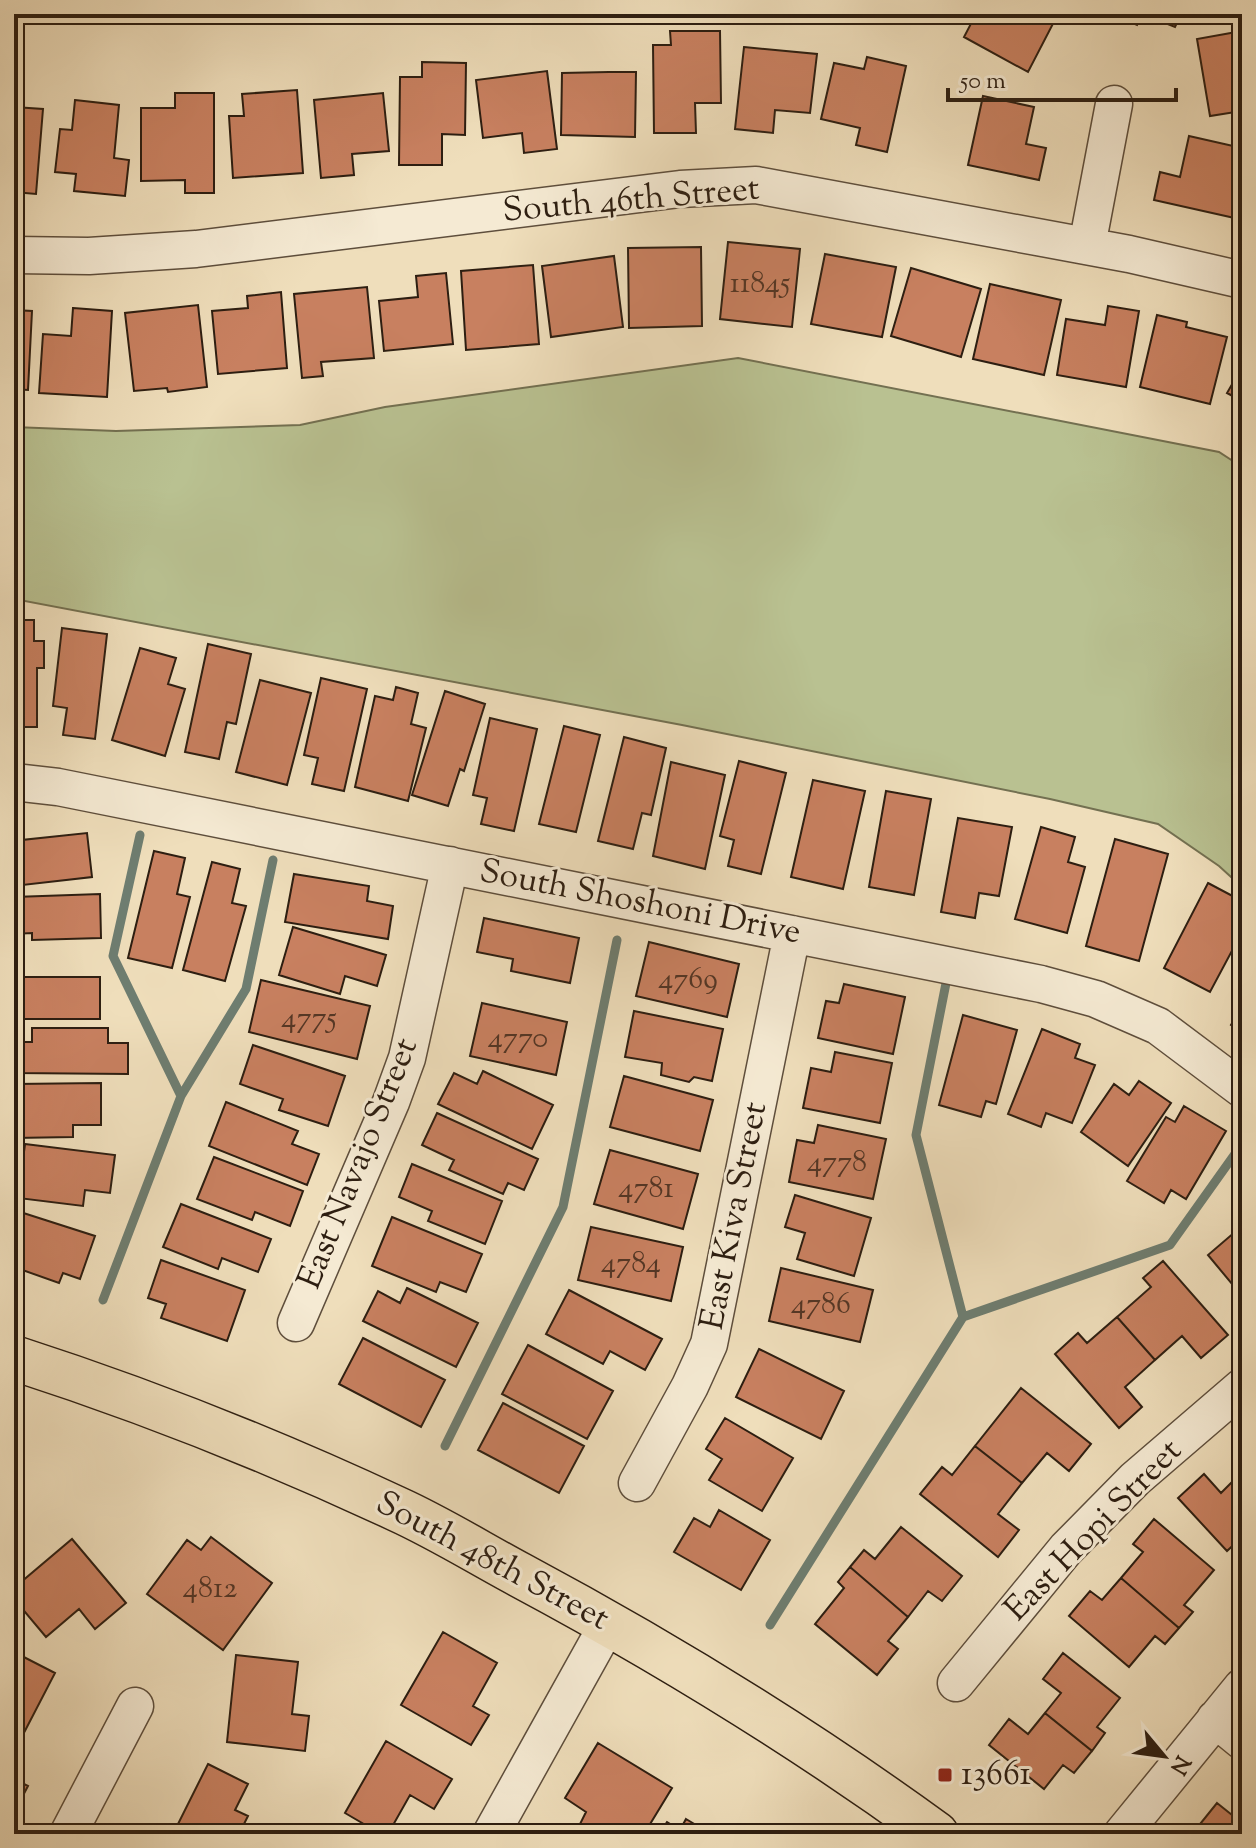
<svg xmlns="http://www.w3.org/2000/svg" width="1256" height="1848" viewBox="0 0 1256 1848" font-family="'Sorts Mill Goudy',serif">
	<rect width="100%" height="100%" fill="#efdebb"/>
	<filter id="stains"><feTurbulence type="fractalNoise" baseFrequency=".0025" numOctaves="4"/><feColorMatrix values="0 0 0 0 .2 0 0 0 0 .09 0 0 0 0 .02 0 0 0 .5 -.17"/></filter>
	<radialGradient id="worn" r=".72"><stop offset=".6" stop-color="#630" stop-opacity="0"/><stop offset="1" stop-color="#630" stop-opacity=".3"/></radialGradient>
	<path fill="#b9c191" stroke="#737051" stroke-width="2" d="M738 358 1219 452 1242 467V887L1219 866 1158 824 1050 799 682 725 14 599V427L116 431 300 425 385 407Z"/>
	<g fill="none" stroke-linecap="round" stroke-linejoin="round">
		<path stroke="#6e7d70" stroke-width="9" d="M14 17 38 14
			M181 1096 246 989 273 860
			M103 1300 181 1096 113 956 140 835
			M963 1317 1170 1245 1242 1144
			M445 1446 563 1207 617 940
			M770 1625 963 1317 916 1135 948 973"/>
	</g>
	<path fill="#c88060" stroke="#2d1e11" stroke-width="2" d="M976 14H1058L1028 72 964 37Z
		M1112 14H1141L1137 25Z
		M1143 14H1181L1175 27Z
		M670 31H720L721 103H695L696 133H654L653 45H671Z
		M1242 31V111L1210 116 1197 39Z
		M744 47 817 54 810 113 775 110 773 133 735 129Z
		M867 57 906 66 887 152 856 145 860 128 821 119 834 63 864 69Z
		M422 62 466 63 465 135 442 134V165H399L400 77H422Z
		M547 71 557 149 524 153 522 133 483 138 476 80Z
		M609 72H636L635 137 561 135 562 73Z
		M297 90 303 173 233 178 229 116H244L242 94Z
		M175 93H214V193H185V180L141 181V108H175Z
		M383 93 389 151 352 154 354 175 321 178 314 100Z
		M983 96 1034 107 1026 144 1046 148 1039 180 968 165Z
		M75 100 119 105 114 158 129 160 125 196 74 191 76 174 55 172 60 129 72 130Z
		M14 107 43 109 36 194 14 192Z
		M1189 136 1242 148 1236 176 1242 178V204L1239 219 1154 200 1160 172 1180 177Z
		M728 242 800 249 792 327 720 319Z
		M701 247 702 326 629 328 628 248Z
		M825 254 896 267 882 337 811 324Z
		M614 256 623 327 551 337 542 266Z
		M533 265 539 344 466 350 461 271Z
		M911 268 981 289 961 357 891 336Z
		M446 273 453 344 384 351 379 301 418 297 416 276Z
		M990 284 1061 300 1044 375 973 359Z
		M367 287 374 358 321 362 323 376 302 378 294 294Z
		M281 292 287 368 218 374 212 311 248 308 247 296Z
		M198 305 207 387 168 392 167 388 134 391 125 313Z
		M1108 306 1139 311 1126 387 1057 375 1066 319 1105 325Z
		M73 308 112 311 107 397 39 393 43 334 71 336Z
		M14 310 32 311 28 390 14 389Z
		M1157 315 1187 322 1186 327 1227 337 1210 404 1140 387Z
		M1242 367V401L1227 393Z
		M14 620H34V641H44V668H37V727H14Z
		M62 628 107 634 95 739 63 735 67 708 53 706Z
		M208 644 251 654 236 724 227 722 219 759 185 752Z
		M140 648 176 658 168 684 185 689 165 756 112 740Z
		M321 678 367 689 344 791 312 784 318 758 304 755Z
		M260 680 311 693 287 785 236 772Z
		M396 687 418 693 411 724 426 728 408 801 355 787 375 696 393 700Z
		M445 691 485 704 464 771 460 769 448 806 412 795Z
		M490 718 537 729 514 831 481 824 487 798 473 795Z
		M564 726 600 735 576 832 539 824Z
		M624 737 666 748 651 815 642 813 633 849 598 841Z
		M739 761 786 773 761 874 728 866 734 840 720 836Z
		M671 762 725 775 705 869 653 856Z
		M813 780 865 791 843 889 791 877Z
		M886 791 931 799 914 895 869 887Z
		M958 818 1012 827 999 896 979 893 975 918 941 912Z
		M1041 827 1075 837 1068 862 1085 867 1067 933 1015 919Z
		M87 833 92 877 14 886V852L23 851 22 840Z
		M1115 839 1168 854 1139 961 1086 946Z
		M154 851 185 858 177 894 190 897 172 968 128 958Z
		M212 862 240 869 232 903 246 906 225 981 183 970Z
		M294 874 369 886 367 901 393 906 388 939 285 922Z
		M1208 883 1242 901 1235 915 1242 919V932L1210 992 1164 968Z
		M100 894 101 938 32 940V933L14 934V897Z
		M484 918 579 938 570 983 511 971 513 959 477 952Z
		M293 927 386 955 377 986 345 976 340 994 279 975Z
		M649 942 739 964 727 1017 636 996Z
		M14 977H100V1019H14Z
		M261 980 370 1006 357 1059 249 1032Z
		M844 984 905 997 893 1054 818 1038 826 1001 839 1003Z
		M482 1003 567 1022 556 1075 470 1056Z
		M1242 1007V1032L1231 1025Z
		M634 1011 723 1029 712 1081 694 1077 689 1082 661 1075 662 1063 625 1057Z
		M963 1015 1017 1030 996 1104 986 1101 981 1117 939 1105Z
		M32 1028H108V1043H128V1074L14 1073V1042H32Z
		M1042 1029 1080 1044 1075 1058 1095 1065 1072 1123 1046 1113 1041 1127 1008 1114Z
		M253 1045 345 1076 328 1126 279 1110 283 1099 240 1084Z
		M835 1052 892 1063 880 1123 803 1108 811 1068 831 1072Z
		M483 1071 553 1105 532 1149 438 1104 454 1073 477 1084Z
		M624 1076 713 1100 700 1151 610 1127Z
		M1139 1081 1171 1103 1128 1166 1081 1132 1114 1084 1129 1095Z
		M101 1083V1125H73V1137L14 1138V1084Z
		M226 1102 298 1131 292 1144 319 1154 307 1185 209 1146Z
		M1184 1106 1226 1131 1186 1199 1171 1190 1164 1203 1127 1181 1166 1117 1175 1122Z
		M437 1113 538 1159 524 1190 508 1183 503 1194 449 1170 454 1160 422 1145Z
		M818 1125 886 1139 873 1199 789 1182 797 1140 814 1143Z
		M25 1144 115 1155 110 1193 85 1190 83 1206 18 1198Z
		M610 1150 698 1174 683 1229 594 1204Z
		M214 1157 303 1191 290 1226 255 1212 252 1220 197 1199Z
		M412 1164 502 1201 485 1244 428 1221 432 1211 399 1197Z
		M795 1195 871 1218 854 1276 797 1259 805 1233 785 1227Z
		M181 1204 271 1239 258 1272 222 1258 218 1269 163 1247Z
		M14 1210 95 1236 80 1279 63 1273 59 1283 14 1267Z
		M1242 1210V1296L1208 1255 1242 1226 1234 1217Z
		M392 1217 482 1254 466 1292 440 1282 436 1292 372 1266Z
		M591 1227 683 1247 671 1301 578 1280Z
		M161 1260 245 1290 227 1341 161 1318 166 1304 148 1298Z
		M1163 1261 1228 1335 1201 1358 1182 1336 1155 1360 1117 1317 1151 1287 1143 1278Z
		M781 1268 873 1290 860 1342 769 1321Z
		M407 1288 478 1323 456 1367 363 1321 378 1291 400 1303Z
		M569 1290 662 1339 645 1370 610 1351 603 1364 546 1334Z
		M1117 1317 1155 1360 1125 1387 1142 1407 1119 1428 1055 1354 1078 1333 1087 1343Z
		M363 1338 445 1380 421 1427 339 1384Z
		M528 1345 613 1391 587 1439 502 1394Z
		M759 1349 844 1391 821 1439 736 1397Z
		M1021 1388 1091 1444 1069 1471 1047 1453 1022 1483 975 1446Z
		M503 1403 584 1446 559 1493 478 1450Z
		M725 1418 793 1458 762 1511 709 1480 722 1459 706 1449Z
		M975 1446 1022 1483 998 1514 1019 1530 998 1557 920 1494 942 1467 952 1475Z
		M1204 1474 1221 1493 1237 1477 1242 1482V1537L1227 1551 1178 1498Z
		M719 1510 770 1540 741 1590 674 1552 694 1518 710 1527Z
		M1154 1519 1214 1570 1184 1605 1193 1612 1179 1628 1121 1578 1143 1552 1133 1544Z
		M901 1527 962 1576 942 1601 928 1591 908 1617 850 1567 864 1550 875 1559Z
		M211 1537 272 1583 223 1650 147 1594 187 1540 201 1550Z
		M72 1539 126 1603 95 1629 79 1609 46 1637 14 1599V1588Z
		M850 1567 908 1617 888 1641 898 1649 877 1675 815 1624 844 1588 838 1582Z
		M1121 1578 1179 1628 1165 1644 1155 1636 1129 1667 1069 1616 1090 1591 1102 1600Z
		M443 1632 497 1663 473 1706 489 1715 471 1745 401 1705Z
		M14 1652 55 1673 14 1752Z
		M1063 1653 1120 1698 1097 1727 1105 1733 1092 1751 1045 1713 1061 1693 1043 1679Z
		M236 1655 298 1662 292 1714 309 1716 305 1751 227 1742Z
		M1045 1713 1092 1751 1074 1773 1063 1765 1044 1789 989 1745 1009 1719 1028 1734Z
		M386 1741 452 1779 434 1809 410 1795 388 1834H381L345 1813Z
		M598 1743 672 1788 644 1834H597L580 1824 586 1812 565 1798Z
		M208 1764 248 1784 235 1810 248 1816 239 1834H173Z
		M14 1779 28 1786 14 1813Z
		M1217 1803 1242 1823V1834H1192Z
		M686 1819 711 1834H659L667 1822 680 1830Z"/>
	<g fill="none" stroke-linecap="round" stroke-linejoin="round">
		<g stroke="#5e4e3c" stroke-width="39">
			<path id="minor" d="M1087 246 1114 104
				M14 255 89 256 196 249 680 189 756 185 1129 254 1242 280
				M14 782 58 787 1041 984 1096 999 1158 1026 1242 1089
				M296 1323 391 1102 407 1058 450 865
				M637 1483 690 1386 709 1344 792 934
				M956 1683 1066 1549 1135 1479 1242 1387
				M1215 1719 1242 1741
				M68 1834 135 1706
				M491 1834 609 1622
				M1122 1834 1242 1687"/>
		</g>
		<g stroke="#2d1e11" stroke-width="47">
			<path id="major" d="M14 1358C144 1400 273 1451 397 1509 439 1528 479 1553 520 1575 664 1652 804 1738 936 1834"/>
		</g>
		<use href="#minor" stroke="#f5ead3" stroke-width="36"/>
		<use href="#major" stroke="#efdebb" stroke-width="44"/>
	</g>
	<rect fill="#8f2418" stroke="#f5ead3" stroke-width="3" x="937" y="1767" width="16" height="16" rx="4"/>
	<g text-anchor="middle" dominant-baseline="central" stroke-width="6" stroke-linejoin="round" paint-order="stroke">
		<g font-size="30" fill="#543625">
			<text x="760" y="284">11845</text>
			<text x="688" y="980">4769</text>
			<text x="309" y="1019">4775</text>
			<text x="518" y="1039">4770</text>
			<text x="837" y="1163">4778</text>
			<text x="646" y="1189">4781</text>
			<text x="631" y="1264">4784</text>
			<text x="821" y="1305">4786</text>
			<text x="210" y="1589">4812</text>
		</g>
		<g font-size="34" fill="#2d1e11" stroke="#f5ead3">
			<text transform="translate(631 201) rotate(-5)">South 46th Street</text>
			<text transform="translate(640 903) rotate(11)">South Shoshoni Drive</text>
			<text transform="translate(359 1164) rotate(-68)">East Navajo Street</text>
			<text transform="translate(735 1216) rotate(-79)">East Kiva Street</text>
			<text transform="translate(1094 1531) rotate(-46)">East Hopi Street</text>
			<text transform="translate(492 1562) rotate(28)">South 48th Street</text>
		</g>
		<g font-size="34" fill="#2d1e11" stroke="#f5ead3" text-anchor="start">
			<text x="961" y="1775">13661</text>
		</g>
	</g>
	<rect width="1256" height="1848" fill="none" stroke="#efdebb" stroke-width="48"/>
	<rect x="16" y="16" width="1224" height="1816" fill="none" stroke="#2d1e11" stroke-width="4"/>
	<rect x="24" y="24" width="1208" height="1800" fill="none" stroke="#2d1e11" stroke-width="2"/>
	<g transform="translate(1164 1756) rotate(119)" stroke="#f5ead3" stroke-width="6" paint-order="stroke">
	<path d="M0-6L14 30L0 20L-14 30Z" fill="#2d1e11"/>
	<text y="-12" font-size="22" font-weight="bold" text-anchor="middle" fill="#2d1e11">N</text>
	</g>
	<path d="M948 88v12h228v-12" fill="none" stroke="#2d1e11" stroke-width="4"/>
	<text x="960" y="88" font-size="24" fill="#2d1e11" stroke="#f5ead3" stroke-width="6" paint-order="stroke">50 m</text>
	<rect width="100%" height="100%" filter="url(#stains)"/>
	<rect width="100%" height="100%" fill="url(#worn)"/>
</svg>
